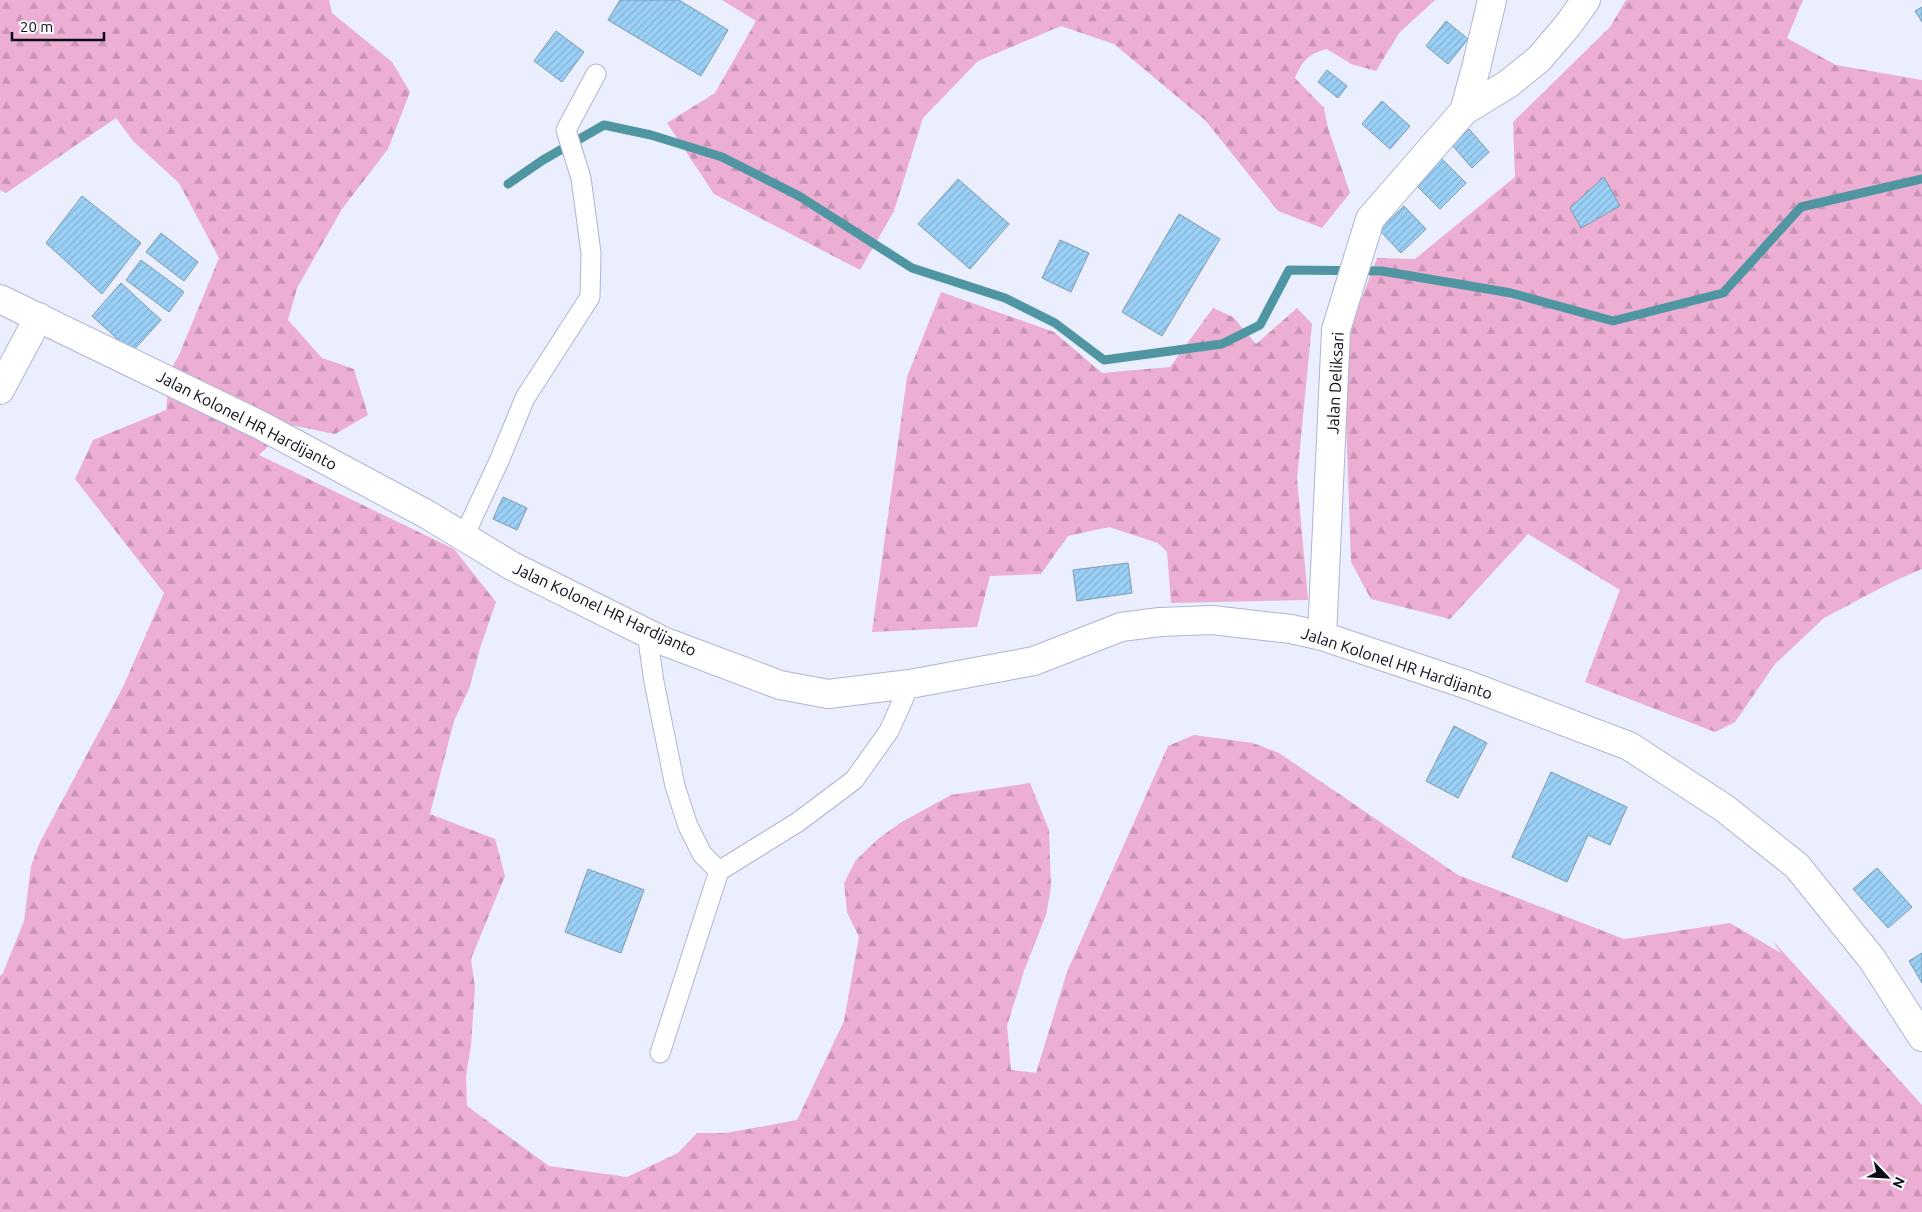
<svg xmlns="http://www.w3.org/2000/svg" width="1922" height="1212" viewBox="0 0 1922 1212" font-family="Ubuntu,sans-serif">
	<defs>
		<pattern id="forest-firs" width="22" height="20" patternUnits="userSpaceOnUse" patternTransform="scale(1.25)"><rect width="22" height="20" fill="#ecaed3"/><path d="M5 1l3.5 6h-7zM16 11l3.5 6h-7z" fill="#c994b4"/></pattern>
		<pattern id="building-hatch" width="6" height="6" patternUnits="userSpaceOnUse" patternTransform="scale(1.25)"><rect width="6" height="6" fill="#9bd0f6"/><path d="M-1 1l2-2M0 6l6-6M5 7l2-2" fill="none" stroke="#84b1d2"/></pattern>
	</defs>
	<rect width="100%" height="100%" fill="#ebeefc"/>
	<path fill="url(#forest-firs)" d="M0 0H329L332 13 392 62 410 92 388 149 342 209 297 288 288 320 322 358 354 369 368 415 335 434 291 425 259 455 454 549 496 602 481 645 469 689 454 721 430 814 495 839 505 876 471 959 475 987 471 1045 466 1076 467 1106 549 1166 627 1177 678 1153 697 1133H726L797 1120 844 1021 859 937 847 912 844 883 856 860 878 839 900 823 951 795 1030 783 1049 830 1051 887 1046 915 1024 971 1007 1026 1011 1070 1036 1073 1067 972 1168 746 1194 735 1253 743 1279 753 1458 875 1624 939 1730 923 1781 953 1773 941 1922 1105V1212H0V976L3 973 24 921 31 866 40 842 123 687 164 593 75 479 93 440 166 410 170 371 179 355 219 258 179 183 133 141 116 118 6 193 0 190Z
		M722 0H1435L1399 33 1376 71 1351 64 1327 49C1308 54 1303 60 1295 78L1324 108 1328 128 1350 193 1322 228 1278 211 1205 120 1114 44 1061 26 978 61 923 118 894 211 860 270 714 194 667 123 715 93 756 21Z
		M1626 0H1803L1787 38 1836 65 1922 80V569L1894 581 1824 618 1775 664 1735 722 1715 732 1585 682 1620 590 1528 534 1450 619 1371 599 1351 562 1344 363 1356 313 1377 258 1415 259 1515 177 1513 122 1610 27Z
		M941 292 1054 332 1102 373 1170 367 1213 308 1233 317 1256 344 1297 308 1312 324 1297 478 1308 600 1171 603 1167 552 1158 543 1109 527 1068 536 1041 574 990 576 977 627 872 632 907 377Z"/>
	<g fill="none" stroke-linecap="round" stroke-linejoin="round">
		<path stroke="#4f96a2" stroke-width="9" d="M508 184 543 160 604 125 651 135 722 157 799 196 912 268 1005 298 1055 323 1104 360 1222 344 1260 325 1289 270 1382 271 1511 293 1613 321 1723 293 1801 207 1922 179"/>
	</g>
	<path fill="url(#building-hatch)" stroke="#7d9aaf" d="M620 0H679L728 30 701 76 608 20Z
		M1922 7V22L1915 11Z
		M1446 21 1468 39 1448 64 1426 46Z
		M556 31 584 52 562 82 534 61Z
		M1327 70 1347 86 1338 98 1318 82Z
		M1382 101 1410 126 1390 149 1362 124Z
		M1469 129 1489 152 1472 168 1452 145Z
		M1441 158 1466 183 1440 209 1415 184Z
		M1604 177 1620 206 1581 228 1570 208Z
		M958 179 1009 224 970 269 918 224Z
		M82 196 141 243 102 294 46 243Z
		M1404 206 1426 229 1401 253 1379 230Z
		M1179 214 1220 239 1162 336 1122 312Z
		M161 233 198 262 184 281 146 252Z
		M1060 240 1089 253 1071 292 1042 278Z
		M141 260 184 292 169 312 126 280Z
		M121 283 161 320 132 352 92 316Z
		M503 497 527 508 517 530 493 519Z
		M1128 563 1132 593 1077 601 1073 570Z
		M1454 726 1487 743 1458 798 1426 781Z
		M1551 772 1627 807 1610 845 1588 835 1567 882 1512 857Z
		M1877 868 1912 907 1888 928 1853 889Z
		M588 869 644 890 621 953 565 932Z
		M1922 953V983L1909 961Z"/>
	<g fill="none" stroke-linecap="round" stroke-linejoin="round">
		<g stroke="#aeb5d5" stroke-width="21">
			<path id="service" d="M464 536 499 461 525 398 590 297 591 253 581 178 566 130 596 74
				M647 633 654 682 675 786 688 826 702 854 719 871
				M660 1053 719 871 798 822 854 780 889 731 910 684"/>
		</g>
		<g stroke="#aeb5d5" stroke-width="30">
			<path id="minor" d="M1464 111 1476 68 1492 0
				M0 390 39 317
				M1322 636 1336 330 1370 219 1464 111 1508 84 1539 59 1568 25 1586 0"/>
		</g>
		<g stroke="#aeb5d5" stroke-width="30">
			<path id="secondary" d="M0 299 262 426 428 515 512 566 663 641 780 685 828 694 910 684 1034 661 1121 627 1160 622 1212 620 1291 629 1322 636 1468 685 1629 746 1724 808 1797 866 1872 959 1922 1037"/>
		</g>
		<use href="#service" stroke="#fff" stroke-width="19"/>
		<use href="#minor" stroke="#fff" stroke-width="28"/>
		<use href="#secondary" stroke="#fff" stroke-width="28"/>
	</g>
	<g text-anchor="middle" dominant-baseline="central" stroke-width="4.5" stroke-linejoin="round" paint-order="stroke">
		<g font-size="16" fill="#0a0c17" stroke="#fcfcfc">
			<text transform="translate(1335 383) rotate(-87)">Jalan Deliksari</text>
			<text transform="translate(247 420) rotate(27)">Jalan Kolonel HR Hardijanto</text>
			<text transform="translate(605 609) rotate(25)">Jalan Kolonel HR Hardijanto</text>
			<text transform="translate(1397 663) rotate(18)">Jalan Kolonel HR Hardijanto</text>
		</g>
	</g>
	<g transform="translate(1887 1177) rotate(115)" stroke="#fcfcfc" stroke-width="4" paint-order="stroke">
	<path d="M0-4L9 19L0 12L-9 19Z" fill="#0a0c17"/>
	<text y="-8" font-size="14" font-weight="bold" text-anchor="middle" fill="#0a0c17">N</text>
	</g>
	<path d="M12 32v8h92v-8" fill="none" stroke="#0a0c17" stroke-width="2.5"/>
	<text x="20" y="32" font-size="15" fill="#0a0c17" stroke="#fcfcfc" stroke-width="4" paint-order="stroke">20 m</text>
</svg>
